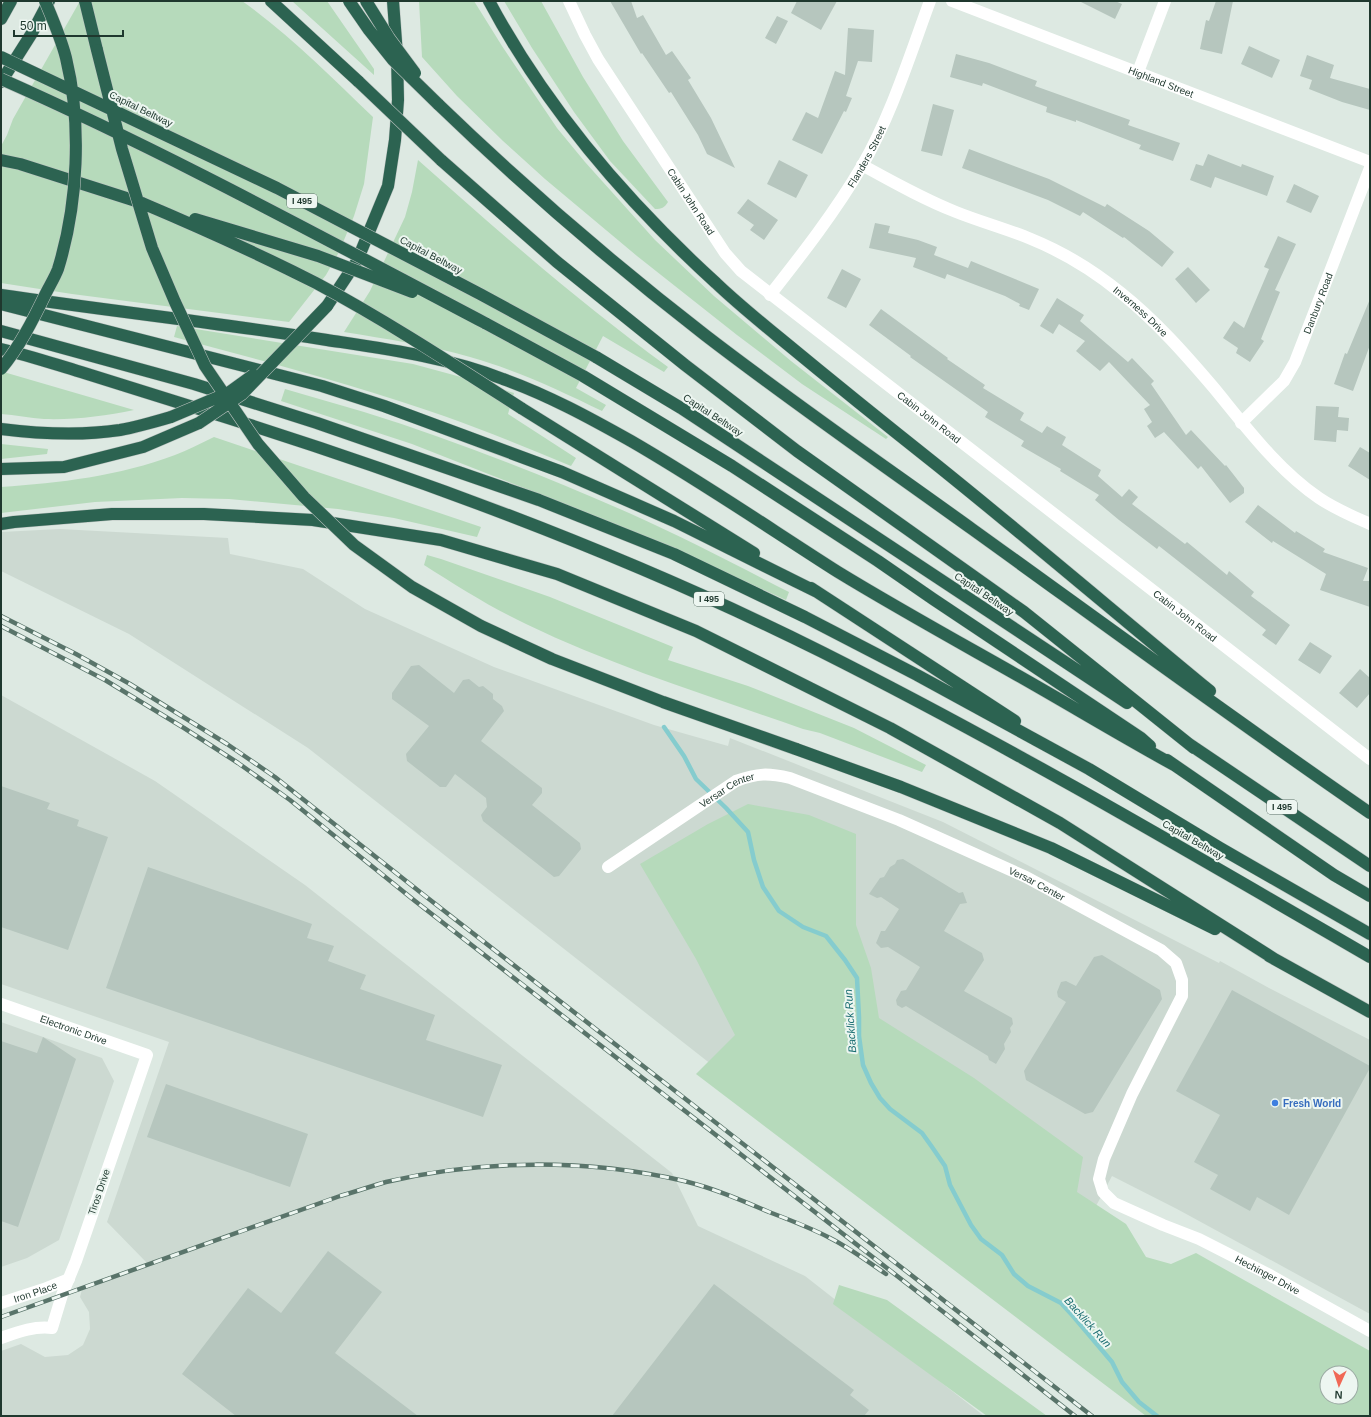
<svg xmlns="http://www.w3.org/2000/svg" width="1371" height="1417" viewBox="0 0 1371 1417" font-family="Arial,sans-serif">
	<rect width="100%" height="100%" fill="#dde9e2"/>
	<path fill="#ccd9d1" d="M60 529 228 538 230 554 303 569 365 609 494 667 654 725 728 746 730 738 943 822 1219 963 1220 961 1269 988 1370 1040V1314L1177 1209 1112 1176 1033 1324 962 1261 308 748 129 634 1 571V532Z
		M1 695 155 781 305 885 672 1173 698 1226 805 1276 984 1416H1V1351L21 1344 45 1357 68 1355 83 1345 90 1329 89 1312 80 1297 83 1286 147 1263 107 1222 169 1042 1 984Z
		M1 1022 102 1058 114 1081 59 1240 27 1258 1 1267Z"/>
	<path fill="#b6dabb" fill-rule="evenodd" d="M80 1H242C290 35 331 77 373 117L364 184 354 216 339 252 326 275 289 322 72 294 1 283V146L7 135 13 119Z
		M292 1H327L374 69V75Z
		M419 1H474L502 46 557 128 585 162 655 240 714 296 791 361 888 437 886 439 802 384 737 335 637 256 545 179 503 141 457 96 422 57Z
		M504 1H541L583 77 623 141 668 202C664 208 662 209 655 209L610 161 574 112 532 48Z
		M418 160C499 232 580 303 668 367L664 372 603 336 576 388 606 405 602 411C559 390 516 370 470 357 429 345 386 339 344 332L370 291 405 217 412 192Z
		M177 326 413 364 461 377 514 393 508 414 576 458 571 466C529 449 487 431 444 416 355 385 264 361 174 337Z
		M1 372 7 373 134 410C105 416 75 420 44 419 30 418 15 415 1 414Z
		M285 389C311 397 338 404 364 412 454 440 542 475 629 513 683 537 736 565 789 592L786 600 683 553 593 515 412 444 281 401Z
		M214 437 481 527 477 537 394 518 338 509 229 499 182 498 95 502 1 513V487C60 483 119 476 175 455 188 450 201 443 214 437Z
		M1 444 48 449 47 454 1 459Z
		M427 555 441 559 550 597 673 647 668 660 748 686 854 728 926 765 922 772 820 733 803 729C710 696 615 667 526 624 490 607 457 586 424 565Z
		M748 804 809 815 856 834V925L871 968 879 1018 974 1078 1083 1157 1077 1192 1126 1224 1146 1257 1171 1264 1196 1253 1370 1351V1416H1146L696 1074 735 1035 696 959 640 864 708 824ZM1327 1373H1351V1397H1327Z
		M839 1285 887 1300 1047 1416H987L833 1304Z"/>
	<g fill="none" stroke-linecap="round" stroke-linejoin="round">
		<path stroke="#85ccce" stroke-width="4.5" d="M664 727 684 756 696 779 726 808 748 832 754 860 763 887 779 911 803 927 826 936 845 960 857 978 859 1017V1036L863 1065 871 1083 880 1098 890 1109 922 1133 932 1147 945 1166 950 1185 971 1225 981 1239 1002 1255 1014 1274 1028 1286 1061 1303 1073 1316 1112 1362 1122 1382 1139 1402 1157 1416"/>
	</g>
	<path fill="#b6c6be" d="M610 1H631L637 18 643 15 666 55 672 51 691 78 688 80 711 118 735 168 707 154 698 135 671 92 669 93 642 53 641 54Z
		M797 1H837L821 30 791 13Z
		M1079 1H1115L1122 4 1115 19Z
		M1216 1H1233L1222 54 1200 49 1206 20 1209 21Z
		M777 16 788 21 776 44 765 38Z
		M848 28 874 30 872 62 858 61 846 96 852 98 846 112 844 111 822 154 792 140 806 112 818 118 835 71 845 75Z
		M1249 46 1280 60 1272 78 1241 64Z
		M956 54 989 63 1037 81 1035 86 1130 120 1128 125 1180 143 1173 161 1139 149 1141 145 1076 120V122L1046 112 1047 107 983 83 982 86 950 77Z
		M1307 55 1334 65 1330 78 1370 89V110L1342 102 1309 89 1312 80 1300 76Z
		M933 104 954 110 942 156 921 151Z
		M969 149 1049 179 1105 207 1107 204 1149 231 1174 252 1162 267 1124 237 1123 238 1083 212 1080 216 1048 200 962 168Z
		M1208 154 1241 167 1242 164 1274 176 1267 196 1215 177 1211 188 1190 180 1196 164 1203 166Z
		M779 160 808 175 796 198 767 184Z
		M1294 184 1319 196 1311 213 1286 202Z
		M748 199 778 220 764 240 750 230 754 225 737 213Z
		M875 223 890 226 888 233 918 240 937 247 934 255 968 268 971 261 1039 289 1029 310 1019 306 1020 304 1005 296 947 274 945 279 913 267 916 258 869 248Z
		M1278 236 1296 244 1275 290 1280 292 1261 339 1264 341 1250 362 1236 353 1238 348 1223 338 1234 321 1244 328 1269 269 1264 267Z
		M1188 267 1210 290 1196 303 1175 279Z
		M842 269 861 279 846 308 827 298Z
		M1057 298 1084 315 1080 321 1128 362 1132 358 1154 381 1151 384 1186 435 1191 430 1225 466 1226 465 1244 488V493L1230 503 1201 466 1198 469 1164 432 1155 438 1147 426 1152 422 1144 409 1150 405 1109 362 1100 371 1076 351 1085 341 1059 324 1053 334 1040 326Z
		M1370 299V345L1353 391 1334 384 1345 353 1347 354Z
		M881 309 948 358 947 359 985 385 983 388 1024 413 1020 420 1042 433 1047 426 1066 437 1062 445 1101 470 1098 476 1122 497 1129 489 1138 497 1132 504 1185 544 1187 542 1227 575 1229 571 1254 592 1251 596 1290 625 1276 645 1262 635 1266 630 1159 546 1157 549 1119 520 1095 500 1099 495 1060 471 1061 469 1021 446 1024 441 985 417 988 412 910 357 911 356 869 325Z
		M1316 406 1339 407 1338 417 1349 418 1348 431 1337 430 1336 442 1314 440Z
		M1360 447 1370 453V480L1348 466Z
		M1258 505 1295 533 1296 531 1325 549 1323 552 1368 568 1363 581H1370V607L1320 590 1326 574 1273 541 1272 543 1245 522Z
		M1310 642 1332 656 1320 674 1298 660Z
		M419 665 454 693 463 680 469 679 479 687 483 686 493 694V699L502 706 504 711 481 741 542 788V793L532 805 580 843 581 849 559 876 554 877 483 821 481 815 487 807 486 798 455 774 446 787H440L407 761 406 754 429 726 392 699V693L411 666Z
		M1360 669 1370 678V693L1357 708 1339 693Z
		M1 786 50 803 47 809 79 820 77 826 108 837 68 950 1 927Z
		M903 859 959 893 963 892 967 903 960 904 944 931 982 953 984 960 964 991 1012 1018 1013 1024 1010 1028 1011 1032 1004 1044 1005 1049 996 1064 989 1060 988 1056 906 1006 902 1008 897 1005 896 1000 901 991 906 990 920 967 888 947 881 948 876 943 881 931H885L899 909 881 897 877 898 869 894 880 878 884 877 890 867 895 864 897 860Z
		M148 867 312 924 307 938 334 946 328 961 366 975 360 989 435 1015 426 1040 502 1065 483 1117 106 988Z
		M1102 955 1160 990 1162 999 1093 1112 1085 1114 1026 1080 1024 1071 1066 1002 1058 997 1057 992 1061 982 1066 981 1076 986 1094 957Z
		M1232 990 1370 1066V1068L1289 1215 1257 1197 1250 1211 1210 1189 1218 1175 1194 1162 1220 1115 1176 1091Z
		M43 1037 76 1059 18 1227 1 1221V1041L37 1053Z
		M166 1084 308 1134 290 1187 147 1137Z
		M328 1251 382 1292 335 1353 418 1416H236L182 1374 248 1288 281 1313Z
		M714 1284 854 1390 850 1395 869 1410 864 1416H612Z"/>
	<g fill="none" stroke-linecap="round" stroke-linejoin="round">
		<g stroke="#bcc3c0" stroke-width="13">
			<path id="motorway" d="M85 1 97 50
				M271 1 359 82
				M489 1C546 108 627 202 716 283 737 303 759 321 781 339 833 382 885 424 938 466 1030 540 1119 616 1210 691
				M1 19 11 1
				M1 82 32 33 49 1
				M438 104C523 186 612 263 705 335 792 402 883 465 972 529 1104 624 1236 721 1370 813
				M1 160 20 164 142 203
				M441 160 557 262 685 365 797 451 1024 612 1194 748
				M1 295C110 311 219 323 327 340 386 349 447 357 503 379 548 395 590 418 631 441 702 482 769 528 838 572 897 608 957 641 1017 675 1070 705 1121 736 1174 765
				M1 304 322 386 384 406 562 472 674 521 817 592
				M327 306 357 261 388 186 395 140 398 100 397 55 393 1
				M485 323 583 376 732 466 878 561 933 599 1141 738 1150 746
				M1 331 194 384 317 423 539 500 674 554 805 617 917 675 1089 769 1220 848 1370 934
				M1 349C28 355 54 364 81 372 119 384 158 396 196 408 410 474 622 552 822 652 1009 746 1189 852 1370 957
				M596 357 681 408 1127 703
				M521 408 754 553
				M1 429C41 434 80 436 120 430 137 427 154 422 171 417
				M1 469 64 467 143 447 199 423
				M1 524 14 522 112 514H204L313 520 441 540 557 574 696 631 890 728 1060 823 1276 960
				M811 588 1015 721
				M1189 744 1370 866
				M796 749 901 787 1051 848 1215 929
				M1167 760 1334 875 1370 896
				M1269 956 1370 1012"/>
		</g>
		<g stroke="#fff" stroke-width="12">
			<path id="s1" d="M569 1 585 35 598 59 725 253 741 271 1370 759"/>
			<path id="s2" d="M952 1 1370 162"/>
			<path d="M1138 72 1165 1"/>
			<path id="s3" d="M862 165C893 182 923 199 956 212 981 222 1007 229 1031 239 1063 252 1094 271 1121 293 1156 321 1185 354 1214 388 1246 427 1277 469 1319 498 1335 509 1352 516 1370 524"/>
			<path id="s4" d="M770 295C803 253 835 212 862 166 891 116 910 55 930 1"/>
			<path id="s5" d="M1241 423 1284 381 1295 362 1370 168"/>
			<path id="s6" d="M608 867 736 781C758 773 768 773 790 778L899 820 1026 877 1161 950 1176 963 1182 980V996L1132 1094 1104 1159 1099 1179 1103 1192 1114 1203 1163 1225 1199 1239 1266 1273 1370 1331"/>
			<path id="s7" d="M1 1004 147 1055 76 1261 62 1295 52 1328C33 1326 18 1332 1 1338"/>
			<path id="s8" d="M1 1303 44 1289 69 1279"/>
		</g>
		<use href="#motorway" stroke="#2c6351" stroke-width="12"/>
		<g stroke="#59746a" stroke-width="4.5">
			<path id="rail" d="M1 616 76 654 130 684 227 744 275 777 420 892 1092 1416
				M1 626 105 680 184 728 238 763 290 800 415 901 946 1314 1075 1416
				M1 1317 340 1196C355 1192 371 1186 386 1182 482 1159 588 1159 684 1181 713 1188 741 1200 769 1212 790 1220 811 1228 830 1238 850 1248 868 1262 886 1274"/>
		</g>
		<use href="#rail" stroke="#edf6f1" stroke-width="3" stroke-dasharray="9" stroke-linecap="butt"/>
		<g stroke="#bcc3c0" stroke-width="13" stroke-linecap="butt">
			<path id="motorway-bridge" d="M349 1 369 30 393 60 438 104
				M366 1 389 38 415 73
				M97 50 122 149 152 248 175 302 205 366 258 444 304 497 354 545 412 587 481 626 552 659 663 702 796 749
				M1 57 277 188 480 294 596 357
				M1 79C166 152 325 239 485 323
				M359 82 441 160
				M142 203C201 228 259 254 316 283 387 321 454 365 521 408
				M195 219 318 256 412 292
				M1 369C20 346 33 320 46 293 50 285 55 277 58 269 78 204 82 124 66 58 61 38 53 20 45 1
				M171 417 228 393 253 375
				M199 423 242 394 327 306"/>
		</g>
		<use href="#motorway-bridge" stroke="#2c6351" stroke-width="12"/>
	</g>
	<circle fill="#3f7fe0" stroke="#edf6f1" stroke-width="1.5" cx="1275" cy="1103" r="4"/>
	<g text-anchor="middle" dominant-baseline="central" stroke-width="4" stroke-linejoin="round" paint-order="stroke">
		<g fill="#edf6f1" stroke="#5d7168" stroke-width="1">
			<rect x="287" y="194" width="30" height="14" rx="3"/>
			<rect x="694" y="592" width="30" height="14" rx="3"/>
			<rect x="1267" y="800" width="30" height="14" rx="3"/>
		</g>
		<g font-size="9" font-weight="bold" fill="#1f382e">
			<text x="302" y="201">I 495</text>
			<text x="709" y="599">I 495</text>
			<text x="1282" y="807">I 495</text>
		</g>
		<g font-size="10" fill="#1f382e" stroke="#edf6f1">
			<text stroke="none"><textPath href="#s2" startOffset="224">Highland Street</textPath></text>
			<text transform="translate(141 109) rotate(26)">Capital Beltway</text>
			<text stroke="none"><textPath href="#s4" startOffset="169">Flanders Street</textPath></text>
			<text stroke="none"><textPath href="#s1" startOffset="235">Cabin John Road</textPath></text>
			<text transform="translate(431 255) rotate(28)">Capital Beltway</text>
			<text stroke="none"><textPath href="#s5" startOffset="145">Danbury Road</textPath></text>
			<text stroke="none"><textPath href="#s3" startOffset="317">Inverness Drive</textPath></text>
			<text transform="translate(713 415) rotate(33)">Capital Beltway</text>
			<text stroke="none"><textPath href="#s1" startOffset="559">Cabin John Road</textPath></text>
			<text transform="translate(984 594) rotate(34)">Capital Beltway</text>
			<text stroke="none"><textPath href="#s1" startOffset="883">Cabin John Road</textPath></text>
			<text stroke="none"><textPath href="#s6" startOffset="142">Versar Center</textPath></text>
			<text transform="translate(1193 840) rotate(30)">Capital Beltway</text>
			<text stroke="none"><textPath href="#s6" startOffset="478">Versar Center</textPath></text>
			<text stroke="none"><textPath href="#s7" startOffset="77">Electronic Drive</textPath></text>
			<text transform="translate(99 1192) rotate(-71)">Tiros Drive</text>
			<text stroke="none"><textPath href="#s6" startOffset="1073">Hechinger Drive</textPath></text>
			<text stroke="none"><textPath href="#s8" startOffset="36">Iron Place</textPath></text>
		</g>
		<g font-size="10" font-weight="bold" fill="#366cbe" stroke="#edf6f1" text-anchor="start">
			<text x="1283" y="1103">Fresh World</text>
		</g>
		<g font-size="11" font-style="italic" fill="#1b6e72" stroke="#edf6f1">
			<text transform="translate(850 1021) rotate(-94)">Backlick Run</text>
			<text transform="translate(1088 1322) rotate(48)">Backlick Run</text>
		</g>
	</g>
	<rect width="1371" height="1417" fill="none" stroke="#1f382e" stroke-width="4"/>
	<g transform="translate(1339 1385) rotate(183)"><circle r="19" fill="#edf6f1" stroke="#9baaa3"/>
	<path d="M0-3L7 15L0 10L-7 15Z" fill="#f06855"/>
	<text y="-6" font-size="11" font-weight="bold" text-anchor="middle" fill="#1f382e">N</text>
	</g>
	<path d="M14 30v6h109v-6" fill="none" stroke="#1f382e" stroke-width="2"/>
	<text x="20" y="30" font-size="12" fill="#1f382e" stroke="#edf6f1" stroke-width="3" paint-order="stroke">50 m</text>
</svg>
